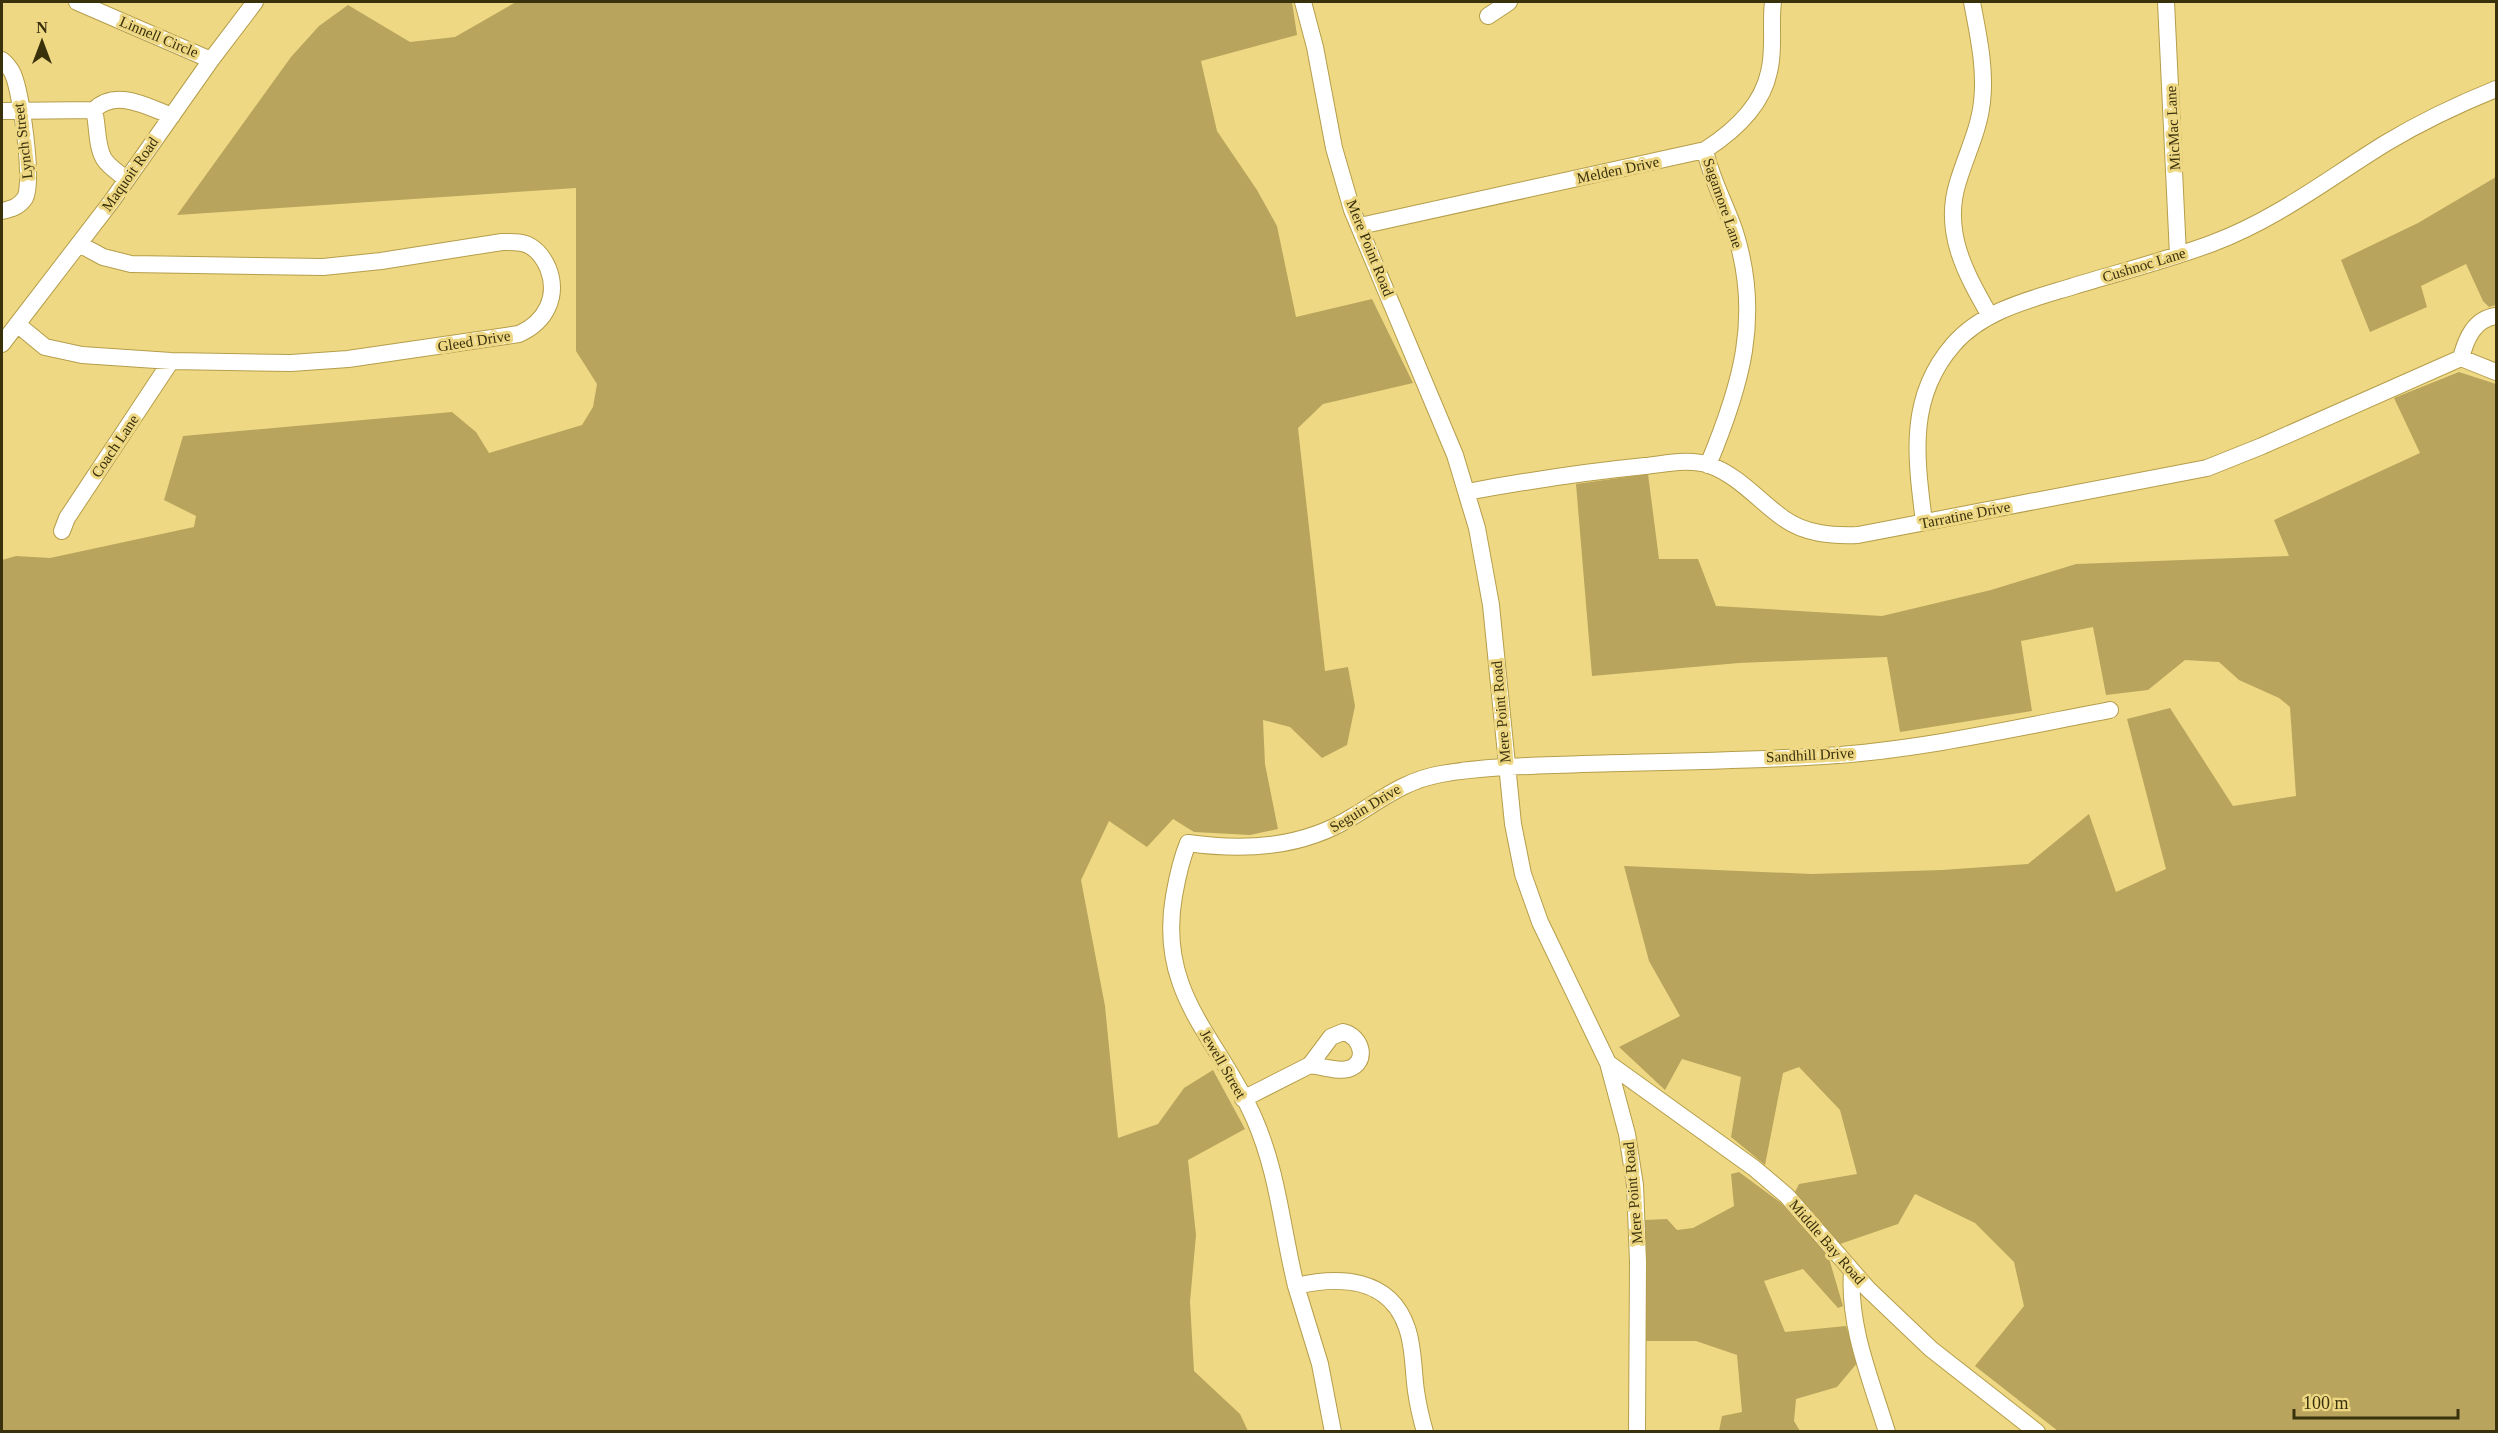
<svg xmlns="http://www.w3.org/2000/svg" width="2498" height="1433" viewBox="0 0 2498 1433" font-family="'Times New Roman',serif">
	<rect width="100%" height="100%" fill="#efd884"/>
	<path fill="#b8a45c" d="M516 2H1292L1297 35 1201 61 1217 131 1257 190 1277 226 1296 317 1372 299 1413 383 1323 404 1298 428 1325 671 1348 667 1355 706 1347 745 1322 758 1290 727 1263 720 1265 764 1278 829 1250 835 1194 832 1173 819 1147 847 1109 821 1081 880 1105 1006 1118 1138 1158 1124 1184 1088 1213 1070 1245 1129 1188 1160 1196 1235 1190 1302 1194 1371 1240 1414 1248 1431H2V560L16 556 50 558 194 527 196 516 164 500 183 436 452 412 476 432 489 453 582 425 593 407 597 384 576 351V188L177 215 291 57 319 26 348 5 410 42 455 37Z
		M2496 177V305L2489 307 2483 301 2466 264 2421 286 2427 307 2370 332 2341 260 2418 223Z
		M2459 372 2496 384V1431H2058L1975 1366 2024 1306 2014 1262 1975 1223 1915 1194 1898 1224 1840 1244 1794 1194 1799 1184 1857 1174 1840 1110 1799 1067 1783 1073 1765 1165 1731 1137 1741 1077 1682 1059 1665 1090 1619 1047 1680 1016 1649 961 1624 866 1812 874 1942 870 2028 864 2089 814 2116 892 2166 869 2127 719 2170 708 2233 806 2296 796 2290 707 2279 698 2239 680 2219 662 2185 660 2148 690 2106 695 2093 627 2021 641 2032 711 1900 732 1887 657 1739 663 1592 676 1576 484 1648 474 1659 559H1698L1716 606 1882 616 1991 590 2076 564 2289 556 2274 520 2420 453 2394 398Z
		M1739 1172 1781 1203 1828 1255 1843 1306 1838 1308 1803 1269 1764 1281 1785 1332 1846 1326 1858 1362 1837 1387 1796 1399 1794 1421 1800 1431H1719L1722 1416 1742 1412 1737 1355 1696 1341H1645V1220L1667 1219 1677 1230 1693 1228 1734 1206 1731 1174Z"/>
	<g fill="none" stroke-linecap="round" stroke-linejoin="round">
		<g stroke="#b59e4b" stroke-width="18">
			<path id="minor" d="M77 2 211 60
				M1303 2 1315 47 1334 148 1352 210 1455 455 1477 528 1491 605 1513 824 1523 874 1540 922 1608 1063 1627 1134 1635 1185 1638 1262 1637 1432
				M1972 2C1978 34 1986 69 1982 102 1979 130 1966 155 1958 182 1942 232 1966 274 1990 316
				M2166 2 2178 255
				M1488 16 1509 2
				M2 60C7 64 10 68 13 74 21 93 34 181 25 198 19 207 11 209 2 211
				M94 110C116 88 148 107 172 116
				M2 111 94 110C98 125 96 146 104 159 109 167 119 173 126 179
				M1705 150C1711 179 1726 205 1735 232 1762 317 1741 386 1708 465
				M1360 226 1705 150C1733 132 1762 106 1769 72 1775 49 1770 25 1773 2
				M2496 316C2474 319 2466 339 2461 358L2496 372
				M17 324 45 347 82 355 171 361 291 363 348 359 519 334C546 322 559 296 548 268 544 259 539 251 530 246 522 241 512 242 502 242L381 261 323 267 131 264 103 257 79 244
				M2 344 111 202 211 60 255 2
				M1467 492C1526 481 1585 472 1645 466 1665 464 1689 458 1709 465 1738 475 1759 501 1783 518 1805 534 1832 536 1858 535L2207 468 2262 446 2461 358
				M1924 522C1916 458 1907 398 1953 345 1983 310 2032 299 2074 286 2120 272 2168 260 2213 243 2277 219 2329 178 2386 143 2421 122 2459 104 2496 89
				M62 531 67 518 171 361
				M1343 1032C1362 1036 1369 1063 1348 1069 1337 1072 1321 1066 1310 1065L1331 1037Z
				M1608 1063 1754 1168 1787 1196 1868 1289 1931 1349 2037 1432
				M1243 1099 1310 1065
				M1852 1272C1848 1326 1871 1380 1887 1432
				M1296 1286C1282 1229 1278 1172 1254 1118 1218 1037 1157 994 1174 896 1177 879 1181 860 1188 843 1245 851 1302 848 1352 817 1382 799 1406 780 1441 774 1488 766 1535 766 1583 764 1663 762 1744 761 1824 756 1920 750 2016 728 2110 710
				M1333 1432 1320 1364 1296 1286C1339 1276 1390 1277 1407 1328 1414 1348 1413 1370 1416 1391 1418 1405 1421 1418 1425 1432"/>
		</g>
		<use href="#minor" stroke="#fff" stroke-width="16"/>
	</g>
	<g text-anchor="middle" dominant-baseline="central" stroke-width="6" stroke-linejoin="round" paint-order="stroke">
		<g font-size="15" fill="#39300c" stroke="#efd884">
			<text transform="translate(159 37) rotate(23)">Linnell Circle</text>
			<text transform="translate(2173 128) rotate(-93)">MicMac Lane</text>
			<text transform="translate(23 141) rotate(-97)">Lynch Street</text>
			<text transform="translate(1618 170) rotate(-12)">Melden Drive</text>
			<text transform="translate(130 174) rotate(-55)">Maquoit Road</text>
			<text transform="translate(1723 203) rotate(71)">Sagamore Lane</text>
			<text transform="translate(1370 248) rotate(68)">Mere Point Road</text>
			<text transform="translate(2144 265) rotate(-17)">Cushnoc Lane</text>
			<text transform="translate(474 341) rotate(-9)">Gleed Drive</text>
			<text transform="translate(115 446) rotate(-56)">Coach Lane</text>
			<text transform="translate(1965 515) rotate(-11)">Tarratine Drive</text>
			<text transform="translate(1501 712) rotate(-95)">Mere Point Road</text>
			<text transform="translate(1810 755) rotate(-3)">Sandhill Drive</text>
			<text transform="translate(1365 808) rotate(-31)">Seguin Drive</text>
			<text transform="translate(1223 1064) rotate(60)">Jewell Street</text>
			<text transform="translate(1633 1193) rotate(-95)">Mere Point Road</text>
			<text transform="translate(1827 1242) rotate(49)">Middle Bay Road</text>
		</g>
	</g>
	<rect width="2498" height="1433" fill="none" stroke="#39300c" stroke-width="6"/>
	<g transform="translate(42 42)" stroke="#efd884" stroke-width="4.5" paint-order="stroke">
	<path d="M0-4.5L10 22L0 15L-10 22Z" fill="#39300c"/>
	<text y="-9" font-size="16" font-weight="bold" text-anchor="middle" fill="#39300c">N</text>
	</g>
	<path d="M2294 1409v9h164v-9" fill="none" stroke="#39300c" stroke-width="3"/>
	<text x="2303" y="1409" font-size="18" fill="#39300c" stroke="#efd884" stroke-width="4.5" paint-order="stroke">100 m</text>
</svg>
